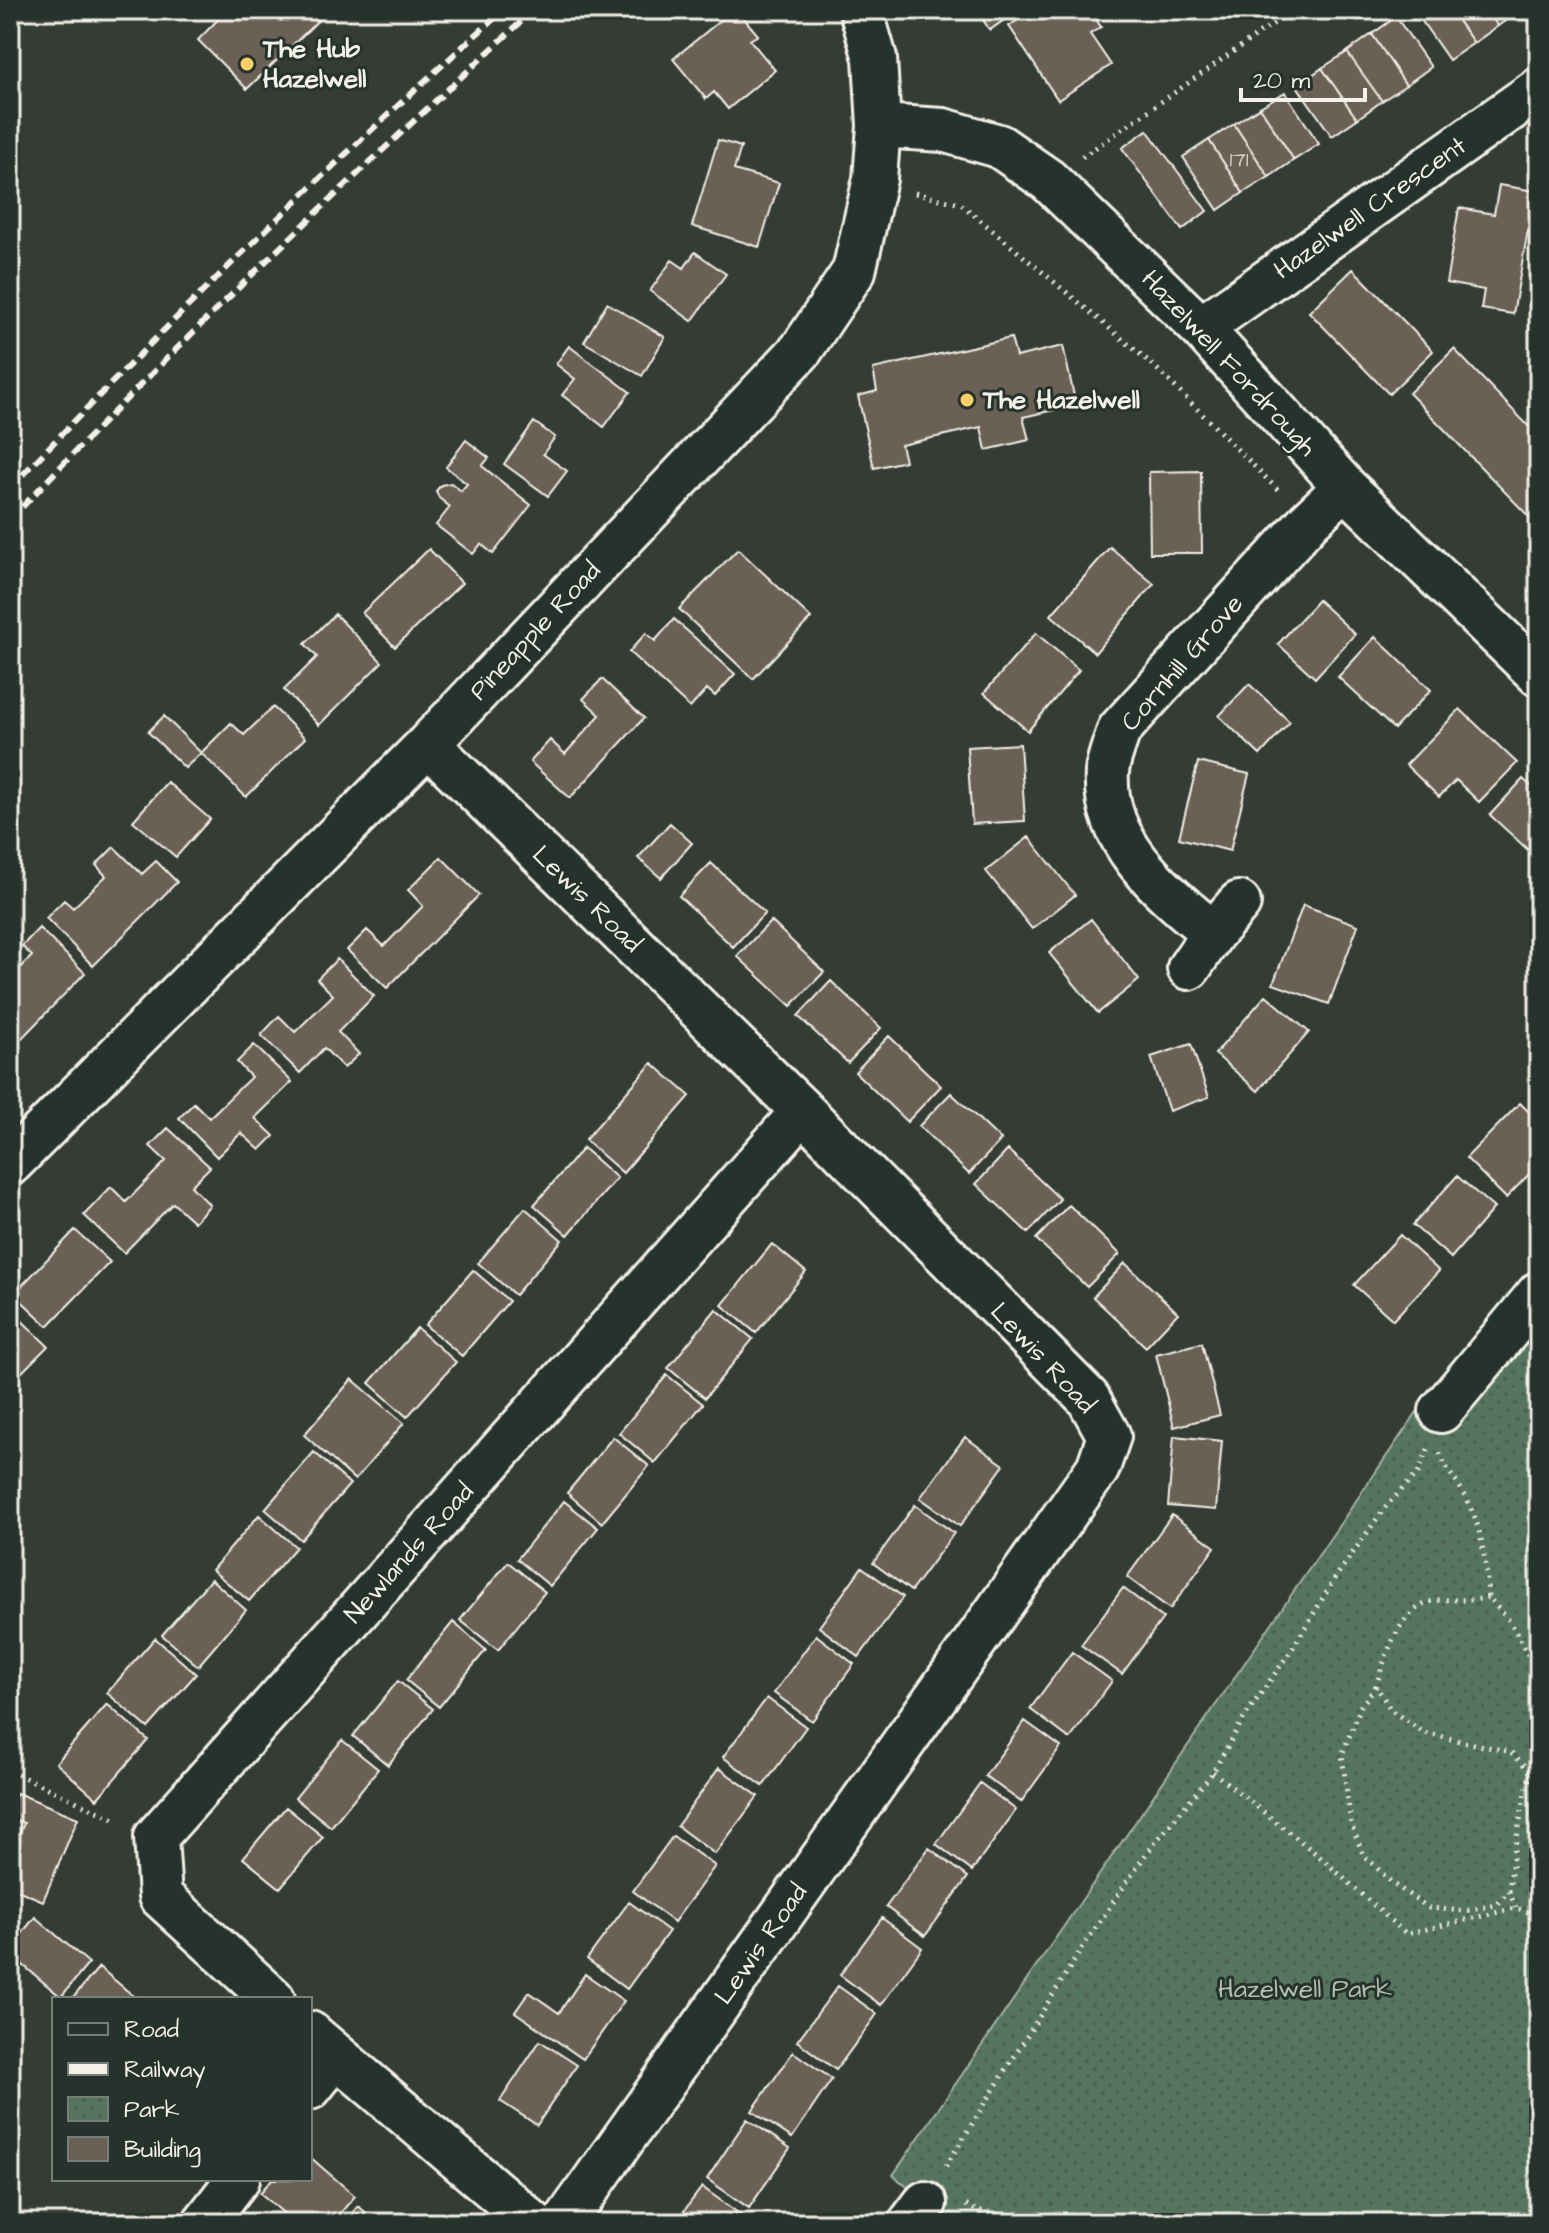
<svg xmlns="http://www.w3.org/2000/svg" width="1549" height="2233" viewBox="0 0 1549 2233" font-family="'Architects Daughter',sans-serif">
	<defs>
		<pattern id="park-dots" width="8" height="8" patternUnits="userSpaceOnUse" patternTransform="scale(2)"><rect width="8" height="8" fill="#54745e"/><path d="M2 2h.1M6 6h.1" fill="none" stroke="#4e5c51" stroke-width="1.8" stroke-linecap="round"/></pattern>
		<pattern id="garden-furrows" width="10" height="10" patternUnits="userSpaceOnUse" patternTransform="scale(2)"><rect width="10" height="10" fill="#54745e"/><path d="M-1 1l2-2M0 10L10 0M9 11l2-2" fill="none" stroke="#4e5c51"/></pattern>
	</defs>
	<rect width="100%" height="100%" fill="#343c35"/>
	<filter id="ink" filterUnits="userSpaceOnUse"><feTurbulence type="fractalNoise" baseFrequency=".0125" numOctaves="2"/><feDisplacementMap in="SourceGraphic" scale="16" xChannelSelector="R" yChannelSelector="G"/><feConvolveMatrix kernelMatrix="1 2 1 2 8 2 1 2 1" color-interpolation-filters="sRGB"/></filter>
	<g filter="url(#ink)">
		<path fill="url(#park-dots)" stroke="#a4b2a3" stroke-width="2" d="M1529 1324 1539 1440V2223H950L893 2175 1430 1393Z"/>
		<path fill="url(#garden-furrows)" stroke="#a4b2a3" stroke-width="2" d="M1529 1324 1539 1333V1440Z"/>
		<path fill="#6a6054" stroke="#f4f1e8" stroke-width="2" d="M227 10H329L247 89 198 40Z
			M733 10H737L758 35 750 40 775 70 728 109 714 92 706 99 673 59Z
			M976 10H1018L990 30Z
			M1033 10H1090L1101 27 1090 34 1111 65 1058 100 1009 26Z
			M1414 10H1450L1474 43 1449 60Z
			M1450 10H1486L1498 26 1474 43Z
			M1486 10H1521L1498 26Z
			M1396 17 1431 67 1406 85 1372 34Z
			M1372 34 1406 85 1382 101 1347 52Z
			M1347 52 1382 101 1357 119 1322 68Z
			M1322 68 1357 119 1332 136 1297 86Z
			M1285 92 1319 144 1294 160 1260 107Z
			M1260 107 1294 160 1269 177 1234 124Z
			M1234 124 1269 177 1243 193 1209 140Z
			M1147 130 1207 211 1182 230 1122 148Z
			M718 140 741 147 734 170 779 183 759 247 692 226Z
			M1209 140 1243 193 1218 210 1183 157Z
			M1499 185 1535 191 1513 314 1481 309 1484 290 1446 283 1459 208 1494 214Z
			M695 252 726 274 692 321 650 291 672 260 684 268Z
			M1353 269 1433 351 1389 394 1309 312Z
			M607 303 665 337 642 376 584 342Z
			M1011 338 1016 357 1063 346 1076 405 1023 417 1029 440 986 450 981 427 901 445 905 461 874 468 858 396 877 391 873 369Z
			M569 346 630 392 604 427 562 395 575 379 556 364Z
			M1454 349 1539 437 1537 525 1409 393Z
			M534 422 555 437 543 454 567 471 548 496 504 464Z
			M466 440 489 458 482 466 531 505 493 554 481 544 473 554 436 525 450 507 439 498 436 491 441 485 451 483 461 491 467 484 446 467Z
			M1201 471 1202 553H1150L1149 472Z
			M1110 547 1154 584 1095 653 1051 615Z
			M429 549 462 583 395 647 362 613Z
			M738 549 811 618 753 679 679 609Z
			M1318 600 1355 634 1315 678 1278 644Z
			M335 614 382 662 319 725 284 690 317 657 305 644Z
			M674 619 735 674 715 696 707 689 690 708 629 652 646 633 655 641Z
			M1036 633 1079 670 1028 731 984 693Z
			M1375 637 1431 690 1394 729 1338 677Z
			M602 679 644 718 570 798 530 762 550 740 565 754 600 715 583 699Z
			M1249 684 1290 722 1260 755 1219 716Z
			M273 707 305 738 246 797 201 753 231 723 244 735Z
			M1460 709 1517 763 1479 802 1456 780 1439 797 1406 765Z
			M164 716 201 753 185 768 148 732Z
			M1020 744 1025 821 972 824 967 747Z
			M1198 762 1249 774 1230 851 1179 838Z
			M1523 779 1539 793V860L1490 815Z
			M167 782 210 819 176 857 133 821Z
			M670 823 692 843 661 878 638 858Z
			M1029 837 1075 895 1032 929 986 871Z
			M114 847 142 874 156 861 177 882 93 966 46 918 64 900 73 908 106 876 96 865Z
			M441 857 479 895 387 988 347 950 367 930 384 946 423 906 408 890Z
			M711 863 765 913 733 947 679 896Z
			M1303 905 1358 925 1329 1004 1273 984Z
			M1091 919 1139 980 1098 1013 1049 953Z
			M771 921 824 972 791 1006 737 956Z
			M39 928 85 973 17 1043 10 1036V979L32 956 22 946Z
			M337 959 374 996 338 1032 359 1054 344 1068 324 1048 300 1073 261 1035 279 1016 295 1032 333 995 317 979Z
			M831 981 881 1028 848 1063 798 1016Z
			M1266 995 1309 1032 1258 1091 1215 1054Z
			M889 1036 941 1086 907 1122 855 1072Z
			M1191 1044 1209 1097 1169 1111 1151 1057Z
			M254 1045 292 1082 255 1118 274 1136 260 1150 241 1133 217 1157 179 1118 194 1103 209 1118 251 1077 237 1062Z
			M652 1063 690 1096 623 1173 585 1140Z
			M1539 1088V1104L1531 1097Z
			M951 1093 1001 1140 969 1174 919 1126Z
			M1520 1103 1539 1122V1164L1506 1198 1466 1158Z
			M168 1128 210 1167 191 1186 210 1205 194 1222 173 1203 124 1253 84 1215 111 1187 126 1202 166 1161 150 1146Z
			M583 1148 617 1178 568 1235 534 1205Z
			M1008 1150 1060 1199 1028 1233 976 1184Z
			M1457 1176 1494 1208 1451 1258 1413 1225Z
			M1069 1205 1120 1254 1087 1287 1036 1239Z
			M525 1208 562 1240 515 1295 478 1263Z
			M75 1230 110 1262 48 1326 14 1294Z
			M1400 1235 1439 1271 1393 1320 1354 1285Z
			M772 1244 806 1272 756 1333 722 1305Z
			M1125 1263 1178 1313 1146 1347 1093 1297Z
			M473 1270 509 1301 462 1356 425 1325Z
			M10 1309 48 1346 19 1375 10 1366Z
			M716 1309 753 1339 705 1398 668 1368Z
			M417 1328 456 1362 407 1417 369 1383Z
			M1202 1343 1220 1415 1174 1427 1156 1354Z
			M667 1375 703 1404 655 1463 619 1433Z
			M352 1379 404 1423 355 1480 304 1435Z
			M1174 1436 1222 1441 1216 1510 1168 1506Z
			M613 1437 649 1466 602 1523 567 1493Z
			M965 1437 1004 1465 960 1526 920 1498Z
			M314 1452 350 1484 301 1540 265 1509Z
			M564 1501 598 1528 550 1586 517 1559Z
			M915 1505 954 1533 911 1591 873 1563Z
			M259 1515 296 1547 249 1601 212 1570Z
			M1172 1515 1215 1547 1170 1609 1127 1577Z
			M508 1562 545 1592 498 1650 460 1620Z
			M862 1567 903 1597 859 1657 819 1627Z
			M211 1579 246 1610 198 1666 162 1635Z
			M1123 1588 1163 1618 1122 1674 1081 1645Z
			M453 1622 486 1650 439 1707 406 1680Z
			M816 1635 854 1664 812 1721 774 1693Z
			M155 1638 196 1674 148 1728 107 1693Z
			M1072 1652 1112 1681 1070 1739 1030 1709Z
			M398 1681 433 1709 388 1765 353 1736Z
			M767 1698 806 1727 763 1786 723 1757Z
			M107 1704 148 1740 97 1799 56 1763Z
			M1025 1721 1061 1747 1021 1802 985 1776Z
			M342 1740 378 1769 331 1827 295 1798Z
			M719 1768 758 1796 715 1854 677 1826Z
			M980 1783 1016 1810 972 1871 936 1844Z
			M17 1793 78 1818 43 1901 10 1887V1857L24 1823 10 1818V1809Z
			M286 1807 323 1837 280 1888 243 1858Z
			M673 1836 715 1866 674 1922 633 1891Z
			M929 1848 968 1877 925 1936 886 1907Z
			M629 1902 669 1931 627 1989 587 1959Z
			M35 1917 89 1963 61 1997 10 1954V1948Z
			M882 1918 922 1948 881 2005 840 1975Z
			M99 1967 137 1999H72Z
			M585 1974 624 2001 583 2059 515 2012 529 1992 559 2013Z
			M838 1986 877 2014 836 2070 797 2041Z
			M540 2041 577 2065 537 2125 500 2101Z
			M793 2052 832 2079 792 2138 752 2111Z
			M747 2119 790 2148 749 2208 707 2179Z
			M310 2157 355 2196 332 2223H295L260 2193 272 2179H310Z
			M702 2187 752 2223H675Z
			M358 2206 379 2223H344Z"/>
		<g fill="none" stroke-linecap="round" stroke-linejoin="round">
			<g stroke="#f4f1e8" stroke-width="48">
				<path id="minor" d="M879 126 943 130 999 146 1048 180 1201 328 1345 487 1539 675
					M1201 328 1539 89
					M428 744 803 1111 1088 1398 1109 1436 1098 1468 564 2223
					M1239 903 1213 933C1164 892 1102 844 1107 772 1108 759 1115 743 1119 730L1309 521 1345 487
					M1189 968 1213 933
					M10 1164 428 744 801 350 854 271 875 179 879 126 875 58 861 10
					M1441 1411 1539 1293
					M273 1999 160 1896 156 1837 803 1111
					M310 2033 533 2223
					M310 2088 336 2056
					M204 2223 238 2179
					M910 2223 925 2203"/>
			</g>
			<path stroke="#f4f1e8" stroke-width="5" stroke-dasharray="2 6" stroke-linecap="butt" d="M1082 157 1293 10
				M915 193 961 204 1152 364 1280 492
				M1440 1453C1445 1468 1454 1478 1463 1492 1482 1524 1486 1561 1488 1597
				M1376 1686 1361 1706 1342 1755 1351 1824 1363 1854 1392 1883 1429 1908 1465 1911 1497 1905 1509 1890 1514 1851 1537 1738 1539 1692 1527 1652 1510 1621 1488 1597C1471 1602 1456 1599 1439 1600 1400 1604 1386 1655 1376 1686L1391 1710 1424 1733 1511 1752 1531 1772
				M10 1771 119 1821
				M1213 1772 1319 1856 1406 1934 1516 1908 1539 1916
				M1509 1891 1516 1908
				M946 2166 1084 1945 1146 1854 1213 1772 1245 1716 1291 1651 1337 1575 1387 1505 1418 1473 1428 1449
				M966 2205 977 2211 1005 2215"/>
			<use href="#minor" stroke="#26332d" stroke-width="42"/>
			<path stroke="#f4f1e8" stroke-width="6" stroke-dasharray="12 6" stroke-linecap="butt" d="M10 488C168 322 332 162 504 10
				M10 520C177 342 354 175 534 10"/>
		</g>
	</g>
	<g fill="#ffd166" stroke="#26332d" stroke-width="3">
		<circle cx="247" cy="64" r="8"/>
		<circle cx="967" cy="400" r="8"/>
	</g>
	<g text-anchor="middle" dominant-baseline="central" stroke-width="6" stroke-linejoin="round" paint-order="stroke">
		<g font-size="22" fill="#d2cdc3">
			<text x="1239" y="159">171</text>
		</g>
		<g font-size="26" font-weight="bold" fill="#f4f1e8" stroke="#26332d" text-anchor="start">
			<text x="263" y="49">The Hub<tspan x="263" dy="30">Hazelwell</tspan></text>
			<text x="983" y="400">The Hazelwell</text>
		</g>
		<g font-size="26" fill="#f4f1e8" stroke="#26332d">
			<text transform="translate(1370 208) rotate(-35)">Hazelwell Crescent</text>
			<text transform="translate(1229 363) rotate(47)">Hazelwell Fordrough</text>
			<text transform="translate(535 631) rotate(-47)">Pineapple Road</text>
			<text transform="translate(1182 663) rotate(-49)">Cornhill Grove</text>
			<text transform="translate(587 899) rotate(44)">Lewis Road</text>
			<text transform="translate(1043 1358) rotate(47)">Lewis Road</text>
			<text transform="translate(409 1553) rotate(-48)">Newlands Road</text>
			<text transform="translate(761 1944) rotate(-55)">Lewis Road</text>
		</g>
		<g font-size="26" fill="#b4bfb1" stroke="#26332d">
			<text x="1305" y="1989">Hazelwell Park</text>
		</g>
	</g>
	<rect width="1549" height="2233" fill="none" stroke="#26332d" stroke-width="40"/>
	<rect x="20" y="20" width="1509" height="2193" fill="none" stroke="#f4f1e8" stroke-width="3" filter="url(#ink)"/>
	<rect x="52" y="1997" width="260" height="184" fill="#26332d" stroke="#787f78" stroke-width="2"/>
	<rect x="68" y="2023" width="40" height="12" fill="#26332d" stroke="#787f78" stroke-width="2"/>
	<text x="124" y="2037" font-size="24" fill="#f4f1e8">Road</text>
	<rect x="68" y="2063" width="40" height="12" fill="#f4f1e8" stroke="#787f78" stroke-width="2"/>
	<text x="124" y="2077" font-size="24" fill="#f4f1e8">Railway</text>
	<rect x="68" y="2097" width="40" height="24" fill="url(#park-dots)" stroke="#787f78" stroke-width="2"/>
	<text x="124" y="2117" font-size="24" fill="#f4f1e8">Park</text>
	<rect x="68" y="2137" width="40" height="24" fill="#6a6054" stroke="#787f78" stroke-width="2"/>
	<text x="124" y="2157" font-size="24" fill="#f4f1e8">Building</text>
	<path d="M1241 88v12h124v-12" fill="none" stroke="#f4f1e8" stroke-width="4"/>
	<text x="1253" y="88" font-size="24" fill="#f4f1e8" stroke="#26332d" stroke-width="6" paint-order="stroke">20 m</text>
</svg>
